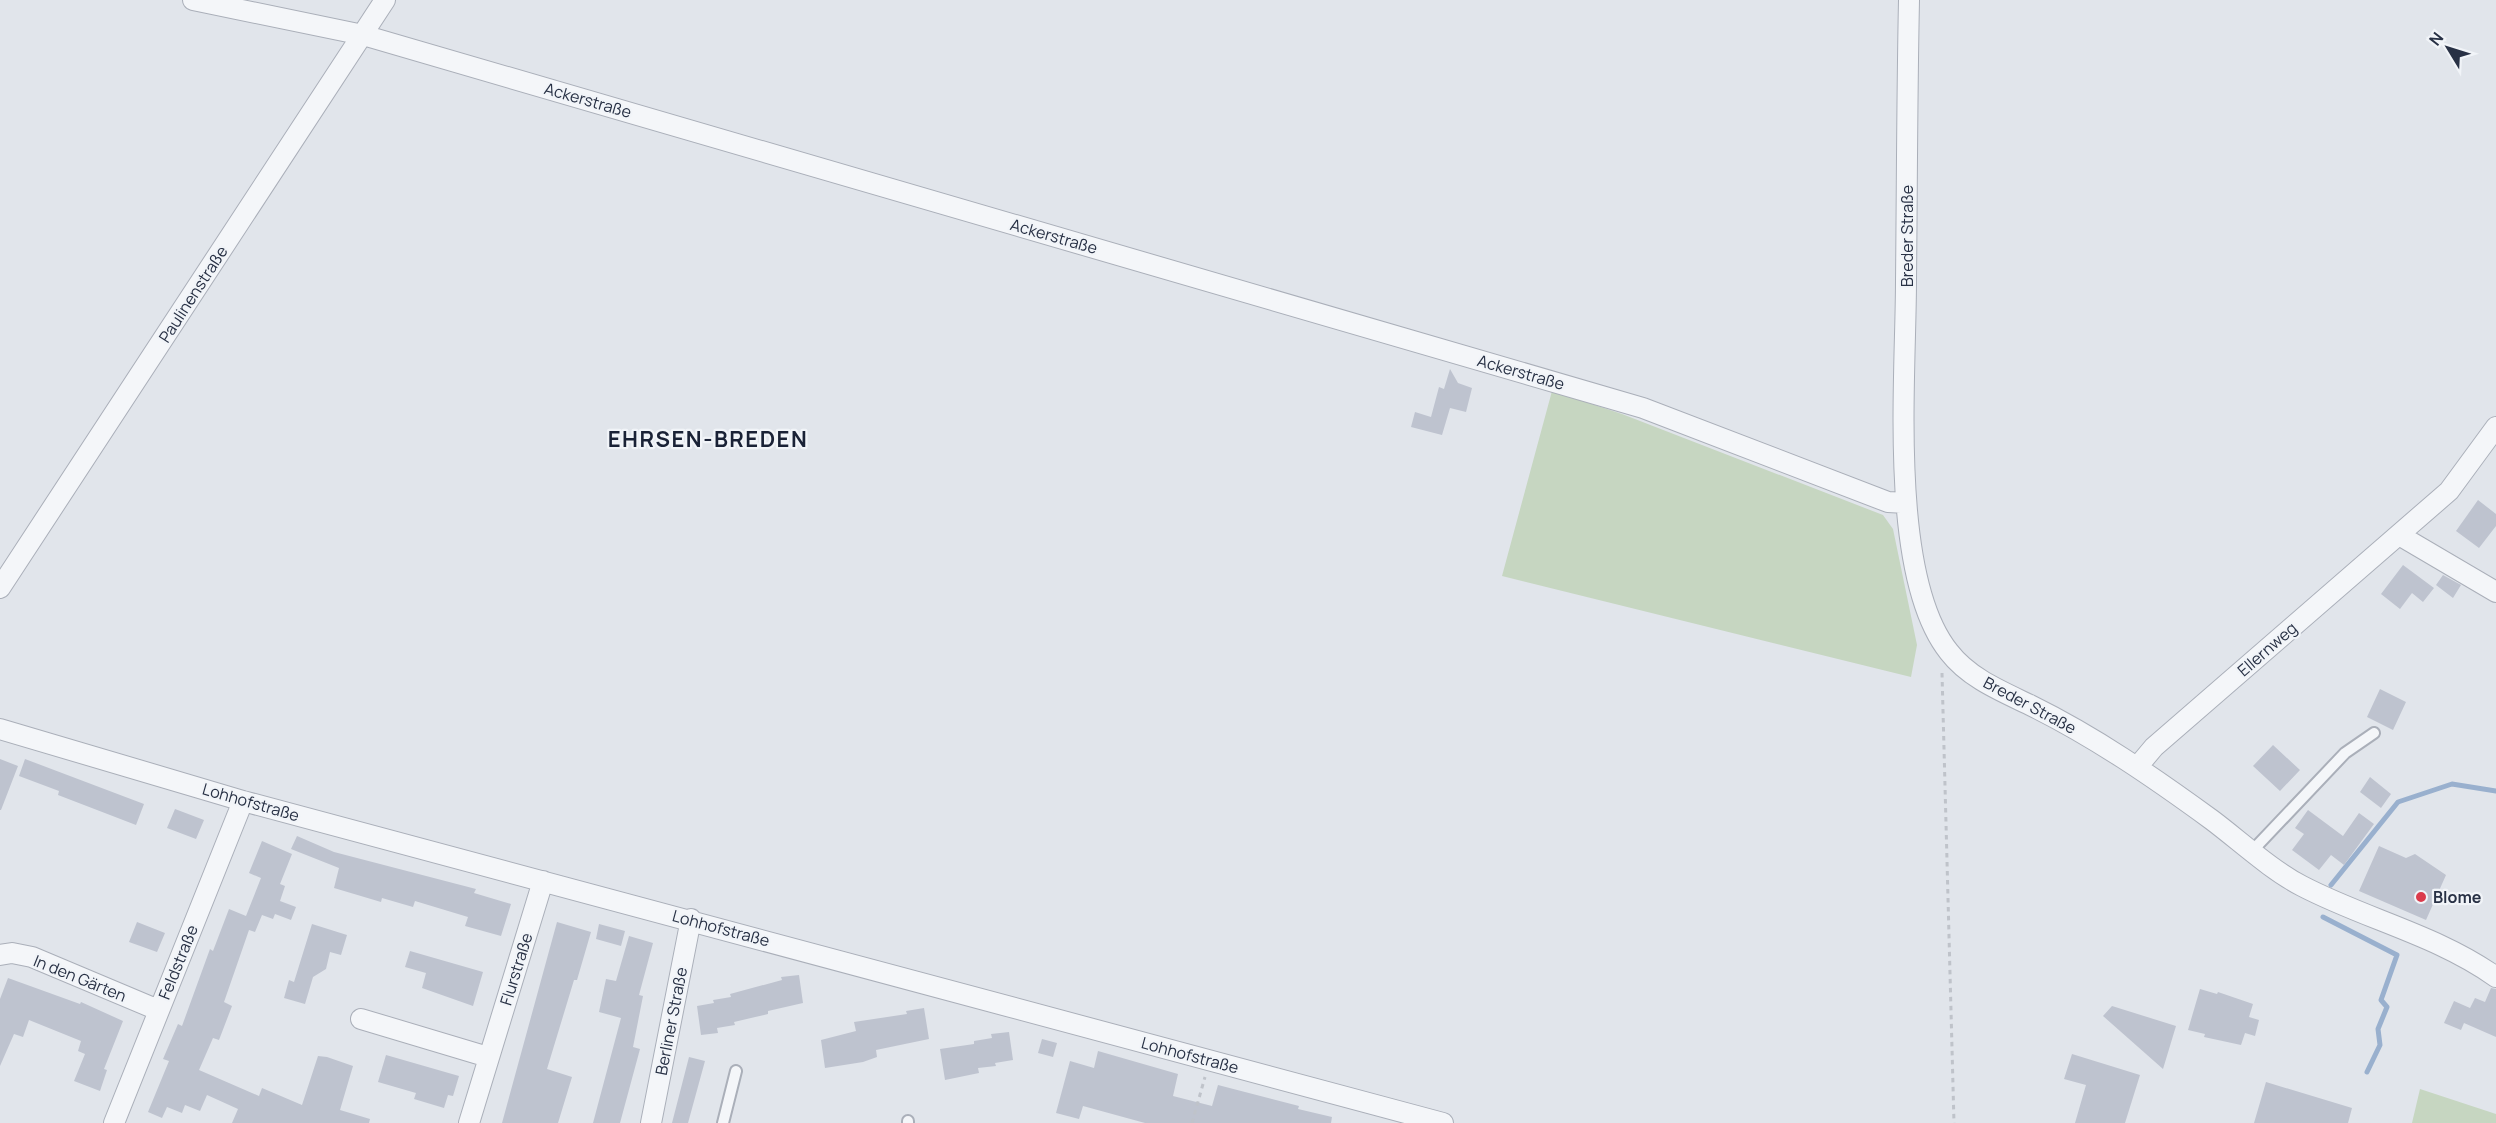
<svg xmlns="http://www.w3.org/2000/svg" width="2496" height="1123" viewBox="0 0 2496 1123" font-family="Manrope,sans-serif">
	<rect width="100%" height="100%" fill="#e1e5eb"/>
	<path fill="#c6d6c1" d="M1552 391 1622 414 1883 515 1893 529 1917 645 1911 677 1502 576Z
		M2420 1089 2496 1114V1123H2412Z"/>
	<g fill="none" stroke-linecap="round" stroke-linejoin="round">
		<path stroke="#99b0ce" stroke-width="5" d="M2331 885 2398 802 2452 784 2496 791
			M2323 917 2397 955 2381 1000 2387 1007 2378 1029 2380 1045 2367 1072"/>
	</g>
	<path fill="#bec3cf" d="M1450 369 1458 383 1472 388 1466 412 1450 408 1442 435 1411 427 1415 412 1431 417 1439 387 1444 389Z
		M2478 500 2496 514V526L2479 548 2456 531Z
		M2403 565 2434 588 2423 602 2412 593 2400 609 2381 594Z
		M2443 575 2461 585 2453 598 2436 585Z
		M2380 689 2406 702 2393 730 2367 717Z
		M2273 745 2300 770 2280 791 2253 766Z
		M0 759 18 766 1 810H0Z
		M25 759 144 804 136 825 58 795 59 791 19 776Z
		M2370 777 2391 794 2381 808 2360 792Z
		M175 809 204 820 196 839 167 828Z
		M2308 810 2343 836 2359 813 2374 824 2344 865 2331 855 2319 870 2292 850 2304 834 2295 828Z
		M297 836 334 852 476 889 474 893 511 904 501 936 465 926 468 917 415 901 413 907 382 898 381 902 334 888 339 868 291 849Z
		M262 841 292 854 280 884 285 886 280 901 296 907 291 920 275 914 273 919 262 915 255 932 249 930 224 1002 232 1006 219 1040 213 1038 199 1070 259 1096 262 1088 302 1105 318 1056 327 1057 353 1066 340 1110 370 1119 369 1123H232L238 1109 207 1095 200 1111 185 1105 182 1113 167 1107 162 1118 148 1112 169 1061 163 1059 178 1024 182 1026 210 949 213 951 229 909 246 916 261 878 249 873Z
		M2379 846 2406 858 2415 854 2446 875 2426 920 2359 891Z
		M137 922 165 933 157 952 129 942Z
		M557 922 591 932 577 980H574L547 1069 572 1077 558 1123H502Z
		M312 924 347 935 341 955 330 952 326 969 313 977 305 1004 284 998 289 980 294 982Z
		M599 924 625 931 621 946 596 939Z
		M629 936 653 943 639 995 643 996 633 1047 640 1049 620 1123H593L621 1018 599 1012 606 979 616 981Z
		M410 951 483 972 473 1006 422 988 426 973 405 967Z
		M799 975 803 1003 768 1011V1014L734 1022 735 1025 717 1028 718 1033 701 1035 697 1006 714 1003 713 1000 731 997 730 994 782 980 781 977Z
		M8 978 80 1004 81 1002 123 1021 104 1069 107 1070 100 1091 74 1081 85 1054 78 1051 81 1041 29 1020 23 1037 14 1034 0 1066V999Z
		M2491 988 2496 989V1037L2464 1023 2461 1030 2444 1023 2454 1001 2470 1008 2475 998 2485 1002Z
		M2200 989 2217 994 2218 992 2253 1004 2249 1017 2259 1020 2255 1036 2245 1033 2241 1045 2204 1037 2205 1034 2188 1030Z
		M2112 1006 2176 1026 2163 1069 2103 1016Z
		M924 1008 929 1039 876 1050 877 1057 863 1062 825 1068 821 1040 856 1031 854 1022 907 1014 906 1011Z
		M1009 1032 1013 1060 995 1063 996 1066 978 1068 979 1073 945 1080 940 1049 974 1044V1041L992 1038 991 1034Z
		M1042 1039 1057 1043 1053 1057 1038 1053Z
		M1098 1051 1178 1074 1173 1096 1212 1106 1218 1085 1299 1106 1298 1109 1332 1117 1331 1123H1145L1083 1106 1079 1119 1056 1113 1070 1061 1094 1068Z
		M2072 1054 2140 1075 2125 1123H2075L2086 1085 2064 1079Z
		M386 1055 459 1076 453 1096 448 1095 444 1108 414 1099 416 1093 378 1082Z
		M689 1057 705 1061 688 1123H672Z
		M2266 1082 2352 1108 2348 1123H2254Z"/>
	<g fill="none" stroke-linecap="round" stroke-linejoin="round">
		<g stroke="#aaafb9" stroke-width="14">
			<path id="lane" d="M2253 850 2345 753 2374 733
				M723 1123 736 1071
				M908 1123V1121"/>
		</g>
		<g stroke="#aaafb9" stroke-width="22">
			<path id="street" d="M193 0 363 35 1643 408 1888 502 1906 503
				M1909 0C1907 94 1907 187 1906 281 1906 377 1888 576 1949 652 1969 678 2001 691 2030 705 2095 737 2153 777 2212 820 2240 841 2271 870 2302 886 2365 919 2437 935 2496 977
				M2399 535 2496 592
				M0 588 385 0
				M0 729 243 801 1443 1123
				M2138 766 2154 747 2449 491 2496 427
				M0 955 12 953 32 957 158 1010
				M361 1019 488 1057
				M114 1123 243 801
				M469 1123 543 881
				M651 1123 691 919"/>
		</g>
		<path stroke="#bfc3ca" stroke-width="3" stroke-dasharray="4.5 4.5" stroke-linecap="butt" d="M1942 673 1954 1123
			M1192 1123 1205 1077"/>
		<use href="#lane" stroke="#f4f6f9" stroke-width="10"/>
		<use href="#street" stroke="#f4f6f9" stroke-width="20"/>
	</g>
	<circle fill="#db3b4c" stroke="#f1f4f8" stroke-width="2" cx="2421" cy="897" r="6"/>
	<g text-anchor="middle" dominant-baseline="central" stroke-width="4.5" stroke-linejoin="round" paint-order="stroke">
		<g font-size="16" fill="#283145" stroke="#f1f4f8">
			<text transform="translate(588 100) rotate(16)">Ackerstraße</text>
			<text transform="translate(1054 236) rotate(16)">Ackerstraße</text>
			<text transform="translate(1907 236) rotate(-90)">Breder Straße</text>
			<text transform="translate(193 294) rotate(-57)">Paulinenstraße</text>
			<text transform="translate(1521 372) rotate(16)">Ackerstraße</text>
			<text transform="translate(2267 649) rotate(-41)">Ellernweg</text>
			<text transform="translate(2030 705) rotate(28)">Breder Straße</text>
			<text transform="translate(251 802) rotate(16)">Lohhofstraße</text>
			<text transform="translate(721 928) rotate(15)">Lohhofstraße</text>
			<text transform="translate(178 962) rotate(-68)">Feldstraße</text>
			<text transform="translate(516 969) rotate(-73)">Flurstraße</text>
			<text transform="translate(80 978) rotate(22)">In den Gärten</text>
			<text transform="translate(671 1021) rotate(-79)">Berliner Straße</text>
			<text transform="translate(1190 1055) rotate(15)">Lohhofstraße</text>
		</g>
		<g font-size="16" font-weight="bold" fill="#283145" stroke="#f1f4f8" text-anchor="start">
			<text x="2433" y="897">Blome</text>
		</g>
		<g font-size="22" font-weight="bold" letter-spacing="1.5" fill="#1a2236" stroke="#f1f4f8">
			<text x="708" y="439">EHRSEN-BREDEN</text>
		</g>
	</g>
	<g transform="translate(2448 48) rotate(308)" stroke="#f1f4f8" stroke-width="4.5" paint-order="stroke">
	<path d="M0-4.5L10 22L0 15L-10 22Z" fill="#283145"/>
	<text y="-9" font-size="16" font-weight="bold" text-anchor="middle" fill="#283145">N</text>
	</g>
</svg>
